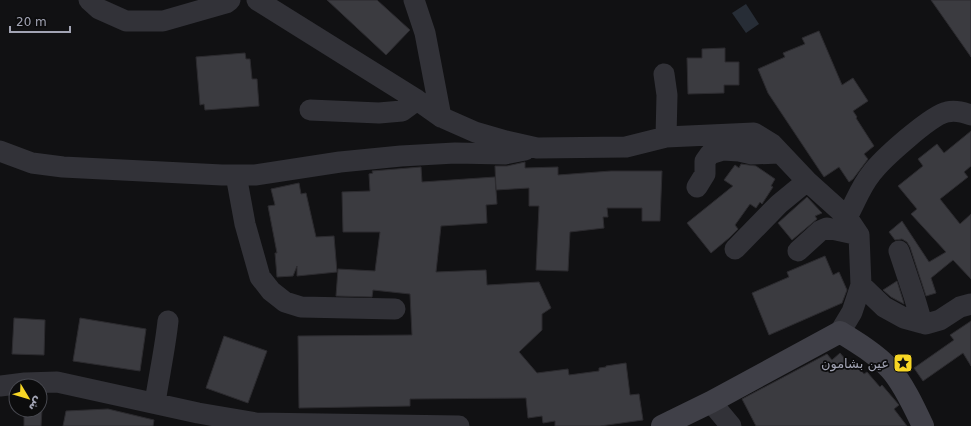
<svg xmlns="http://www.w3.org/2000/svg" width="971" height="426" viewBox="0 0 971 426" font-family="'DejaVu Sans',Cairo,sans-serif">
	<rect width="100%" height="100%" fill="#111113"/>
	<path fill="#272d36" d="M746 4 759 24 746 33 732 13Z"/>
	<path fill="#3b3b40" stroke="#2c2b2f" d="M327 0H377L410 30 386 55Z
		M931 0H971V57Z
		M819 31 842 85 853 78 868 101 853 111 857 117 856 118 874 146 864 154 868 159 853 179 849 182 839 167 824 177 768 93 758 69 785 57 783 53 805 44 802 38Z
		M725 48V62H739V85H724V93L688 94 687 58H702V49Z
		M245 53 246 59H250L252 79H257L259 106 205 110 204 104 200 105 196 57Z
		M971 131V166L964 172 968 177 940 199 960 224 971 214V279L953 260 931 278 936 293 926 296 910 247 907 242 902 239 895 240 889 232 902 221 929 262 946 252 911 214 917 209 898 186 923 166 918 159 937 144 944 153Z
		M525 162V168L558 167V175L611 171H662L660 221H642V208H607L608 217H603L604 228 570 232 568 271 536 270 539 206H529V188L496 190 495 166H507Z
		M741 164 756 166 775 179 771 186 773 187 762 204 760 202 756 208 750 204 735 225 738 229 729 238 711 253 687 223 733 186 724 180 735 165 739 168Z
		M421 167 422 182 495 177 497 204 486 205 487 223 441 226 436 272 486 270 487 285 539 282 551 308 542 314V330L519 352 537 373 568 369 569 375 599 371V368L606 367V366L626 363 630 395 639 394 643 420 600 426H555V421L543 423 542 416 528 418 526 398 410 399V406L299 408 298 336 412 335 410 294 373 290 372 297 336 296 338 269 375 271 380 232H343L342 192 370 191 369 174 373 173 372 171Z
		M299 183 301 194 306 193 316 237 334 236 337 272 297 276V266L293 276 277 277 275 253H277L268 206 275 205 271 189Z
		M807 197 822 213 815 216 817 219 792 240 778 223Z
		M825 256 833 275 839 272 847 290 842 303 769 335 752 293 789 277 787 272Z
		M897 281 903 300 904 304 891 297 883 290Z
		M14 318 45 320 44 355 12 354Z
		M80 318 146 329 140 371 73 361Z
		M971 321V366L963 353 923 381 914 368 954 340 950 335Z
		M224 336 267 351 248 403 206 388Z
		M840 353 851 366 855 363 864 374 867 372 880 387 882 385 899 405 894 409 907 426H756L742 399 827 354 832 360Z
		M108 409 154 420 153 426H63L66 411Z
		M24 410H42L41 426H24Z"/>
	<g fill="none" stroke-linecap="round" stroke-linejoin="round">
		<path stroke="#323238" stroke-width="21" d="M89 0 99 9 126 21H163L226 3 230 0
			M257 0 417 100 441 117 475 132 506 141 537 148 626 147 666 137 754 133 772 144 807 181 847 217 859 235 861 285 852 312 840 332
			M414 0 425 33 441 117
			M664 74 667 95 666 137
			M310 110 379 113 402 111 417 100
			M0 151 32 163 63 167 222 175H255L340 162 401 156 455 153 505 154 525 150
			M236 175 245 224 260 277 271 291 285 302 301 307 395 309
			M697 187 705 174V161L710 154 723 150 739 151 752 154 779 153
			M847 217C855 203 861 186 871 174 881 160 931 115 947 112 955 110 963 112 971 115
			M735 249 779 204 807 181
			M798 251 820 231 827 228 859 235
			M899 251 914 296 922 323
			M861 285 884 307 904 318 926 324 940 320 960 307 971 304
			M0 386 25 383 57 382 198 413 256 423 459 426
			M711 402 731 426
			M155 403C159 376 165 349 168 321"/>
		<path stroke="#404048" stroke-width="22" d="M662 426 711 402 840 332C858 343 876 354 890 369 903 383 915 409 923 426"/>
	</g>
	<defs>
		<g id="sight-square" transform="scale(1)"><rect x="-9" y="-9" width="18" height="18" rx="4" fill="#f7d625" stroke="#0c0c0d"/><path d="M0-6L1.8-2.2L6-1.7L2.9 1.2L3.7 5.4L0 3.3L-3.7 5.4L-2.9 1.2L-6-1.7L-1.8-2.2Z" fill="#111"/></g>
	</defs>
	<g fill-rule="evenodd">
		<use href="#sight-square" x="903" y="363"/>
	</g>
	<g text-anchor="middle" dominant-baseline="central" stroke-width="3.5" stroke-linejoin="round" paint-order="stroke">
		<g font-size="13" fill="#a2a4b4" stroke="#0c0c0d" text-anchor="end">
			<text x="889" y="363">عين بشامون</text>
		</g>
	</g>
	<g transform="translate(28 398) rotate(128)"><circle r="19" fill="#0c0c0d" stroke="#484950"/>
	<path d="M0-3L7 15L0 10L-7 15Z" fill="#f7d625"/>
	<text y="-6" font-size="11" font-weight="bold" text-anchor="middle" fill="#a2a4b4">ش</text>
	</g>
	<path d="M10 26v6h60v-6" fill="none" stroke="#a2a4b4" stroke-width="2"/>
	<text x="16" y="26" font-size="12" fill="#a2a4b4" stroke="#0c0c0d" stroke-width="3" paint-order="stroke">20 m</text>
</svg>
